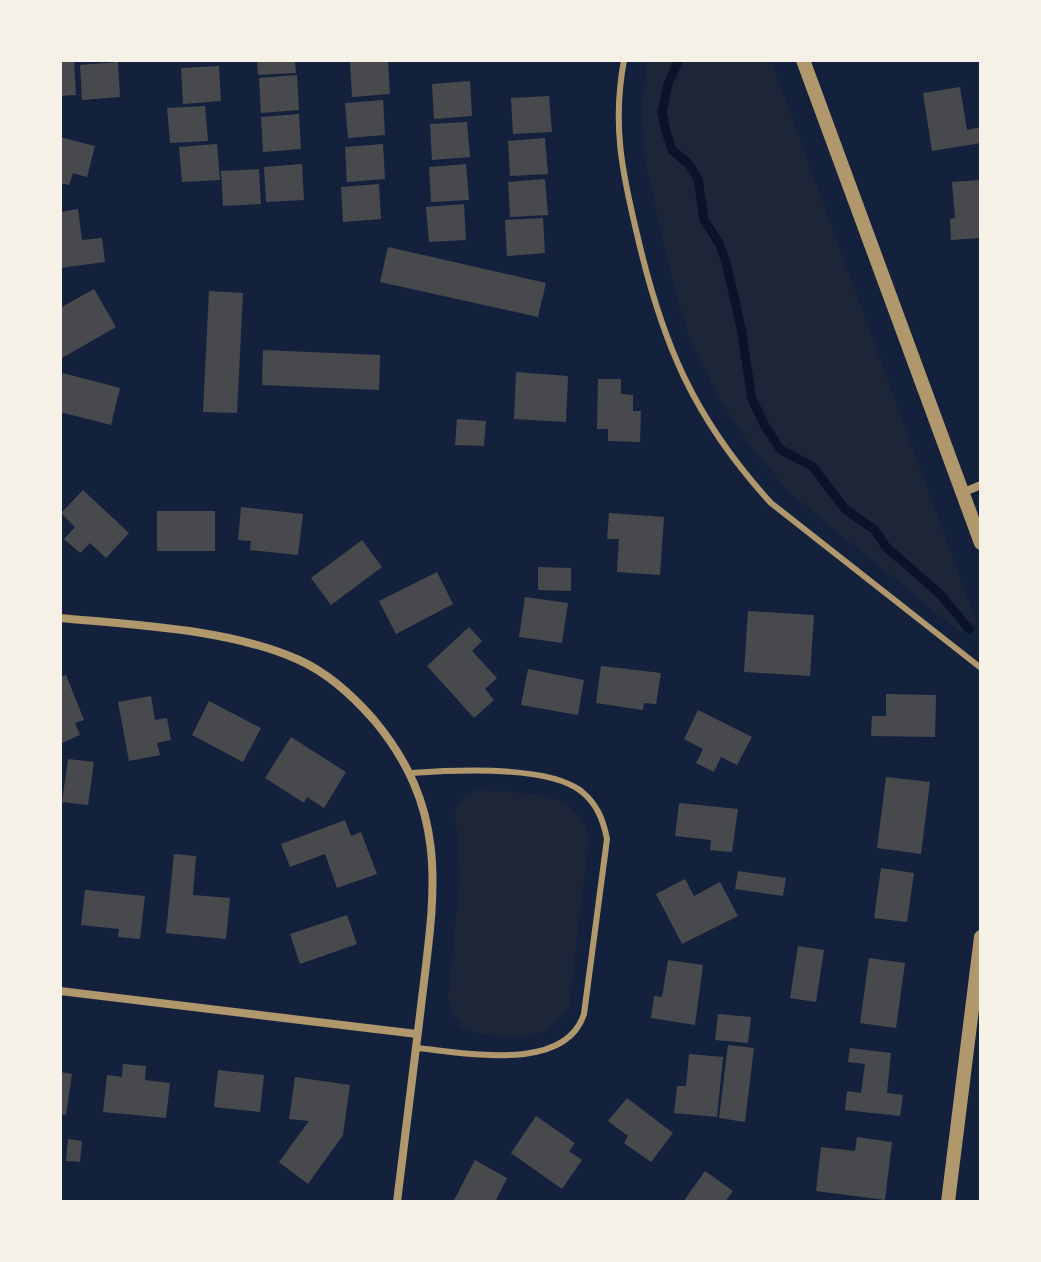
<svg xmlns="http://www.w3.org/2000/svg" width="1041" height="1262" viewBox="0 0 1041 1262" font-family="Montserrat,sans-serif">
	<rect width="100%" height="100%" fill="#14213d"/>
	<path fill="#1d2539" d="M647 60H771L977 624 961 633 791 494 754 451 721 403 690 339 672 279 644 157 642 101Z
		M478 790C519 794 580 787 589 839L569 1008C541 1049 501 1037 460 1029V1023L451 1011 448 999 460 879 455 809 464 795Z"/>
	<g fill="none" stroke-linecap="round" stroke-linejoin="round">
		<path stroke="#0b132b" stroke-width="9" d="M679 60 668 84 662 112 665 128 672 150 689 164 698 179 704 220 719 243 726 262 741 328 752 399 766 428 781 450 812 466 846 510 875 530 886 547 940 594 969 629"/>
	</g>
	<path fill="#48494c" d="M60 60H74L76 95 60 96Z
		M257 60H295L296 73 258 75Z
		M388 60 390 94 352 97 350 62Z
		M118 62 120 97 82 100 80 65Z
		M219 66 221 101 183 104 181 68Z
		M297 75 299 110 261 113 259 78Z
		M470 81 472 116 434 119 432 84Z
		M960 87 967 130 981 127V143L932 151 923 93Z
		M549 96 552 132 513 134 511 98Z
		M383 100 385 135 348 138 345 103Z
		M205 106 208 141 170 143 167 108Z
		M299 114 301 149 263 152 261 117Z
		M467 122 470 157 432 160 430 124Z
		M60 137 95 146 87 177 73 173 69 185 60 183Z
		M545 138 548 174 510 176 508 141Z
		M217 144 220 180 182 182 179 147Z
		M383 144 385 179 347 182 345 147Z
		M302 164 304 200 266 202 264 167Z
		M466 164 469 200 431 202 429 167Z
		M259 169 261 204 223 206 221 171Z
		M545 179 548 215 510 217 508 182Z
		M981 180V238L951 240 950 219 955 218 952 182Z
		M379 184 381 219 343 222 341 187Z
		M464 204 466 240 429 242 426 207Z
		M78 209 82 240 102 238 105 262 60 268V212Z
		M543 218 545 253 507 256 505 220Z
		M388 247 546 283 538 317 380 282Z
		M94 289 116 327 62 358 60 354V308Z
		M209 291 243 293 237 413 203 412Z
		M263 350 380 355 379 390 262 385Z
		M516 372 568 376 566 422 514 419Z
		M63 373 120 388 111 425 60 412V386Z
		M598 379H621V394L633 395V411H641L640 442 608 441V429H597Z
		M457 419 486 421 484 446 455 445Z
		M83 490 129 533 106 558 90 543 80 553 64 539 75 527 61 513Z
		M241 507 303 514 298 555 250 550 251 541 238 540Z
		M157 511H215V551H157Z
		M609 513 664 517 660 575 617 572 619 539H607Z
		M362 540 382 567 331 605 311 578Z
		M538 567 571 568V591L538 590Z
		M437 572 453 604 396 634 379 601Z
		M525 597 568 603 562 643 519 637Z
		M748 611 814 615 810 676 744 672Z
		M469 627 482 641 472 651 497 678 485 689 494 700 474 718 427 666Z
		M601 666 661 673 656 704 644 703 643 710 596 703Z
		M528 669 584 680 578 715 521 705Z
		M66 675 84 720 75 723 80 735 60 744V677Z
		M886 694 936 695 935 737 871 736 872 716H886Z
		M151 696 155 720 167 718 171 740 157 743 160 755 129 761 118 702Z
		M209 701 261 728 243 762 192 735Z
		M698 710 752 737 737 765 721 757 714 772 696 763 703 749 684 739Z
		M291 737 346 772 324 808 307 797 304 803 265 778Z
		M68 759 94 762 88 805 62 802Z
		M886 777 930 782 921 854 877 848Z
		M679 803 738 809 732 852 710 850 711 840 675 836Z
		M345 820 351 836 361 832 377 874 337 888 325 854 290 867 281 844Z
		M174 854 196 856 193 895 230 898 226 939 166 933Z
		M881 868 914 873 907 922 874 918Z
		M738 871 786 878 783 896 735 889Z
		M685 879 694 896 720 882 738 916 682 944 656 894Z
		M85 890 145 896 140 939 118 937 119 929 81 925Z
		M347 915 357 944 300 964 290 934Z
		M798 946 824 950 816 1002 790 998Z
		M869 958 905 963 896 1028 860 1023Z
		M668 960 703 965 695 1025 651 1018 654 996 662 997Z
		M718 1014 751 1017 748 1043 715 1040Z
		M728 1045 754 1048 745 1122 719 1118Z
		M850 1048 891 1053 887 1093 903 1095 900 1116 845 1110 847 1091 861 1093 865 1064 848 1062Z
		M689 1054 723 1057 717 1117 674 1113 677 1086H686Z
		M123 1064 146 1066 145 1080 170 1083 166 1118 103 1112 107 1075 122 1077Z
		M218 1070 264 1075 260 1112 214 1107Z
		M60 1072 72 1074 66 1115 60 1114Z
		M295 1077 350 1085 343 1135 308 1184 279 1162 309 1121 289 1119Z
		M627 1098 673 1133 651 1162 624 1143 628 1136 608 1121Z
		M536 1116 575 1143 569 1151 582 1160 562 1189 511 1153Z
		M857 1137 892 1142 885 1200 816 1191 821 1147 855 1151Z
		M68 1139 82 1141 80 1162 66 1161Z
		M475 1160 507 1178 495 1202H453Z
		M705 1171 733 1191 725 1202H683Z"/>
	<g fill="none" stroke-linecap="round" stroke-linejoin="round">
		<path stroke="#b1986c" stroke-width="6" d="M624 60C612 124 622 172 637 234 662 343 694 419 771 503L981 668
			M411 773C453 770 547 765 581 791 597 804 603 819 607 839L584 1014C565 1074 463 1052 416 1048"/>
		<path stroke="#b1986c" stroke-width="8" d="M964 492 981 485
			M60 618C135 625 230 629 299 660 328 673 353 696 374 720 454 816 433 901 420 1015 412 1077 405 1140 397 1202
			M60 991 417 1034"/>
		<path stroke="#b1986c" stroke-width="14" d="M803 60 981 543
			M948 1202 981 937"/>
	</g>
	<rect width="1041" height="1262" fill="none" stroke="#f6f1e7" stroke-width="124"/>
</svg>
